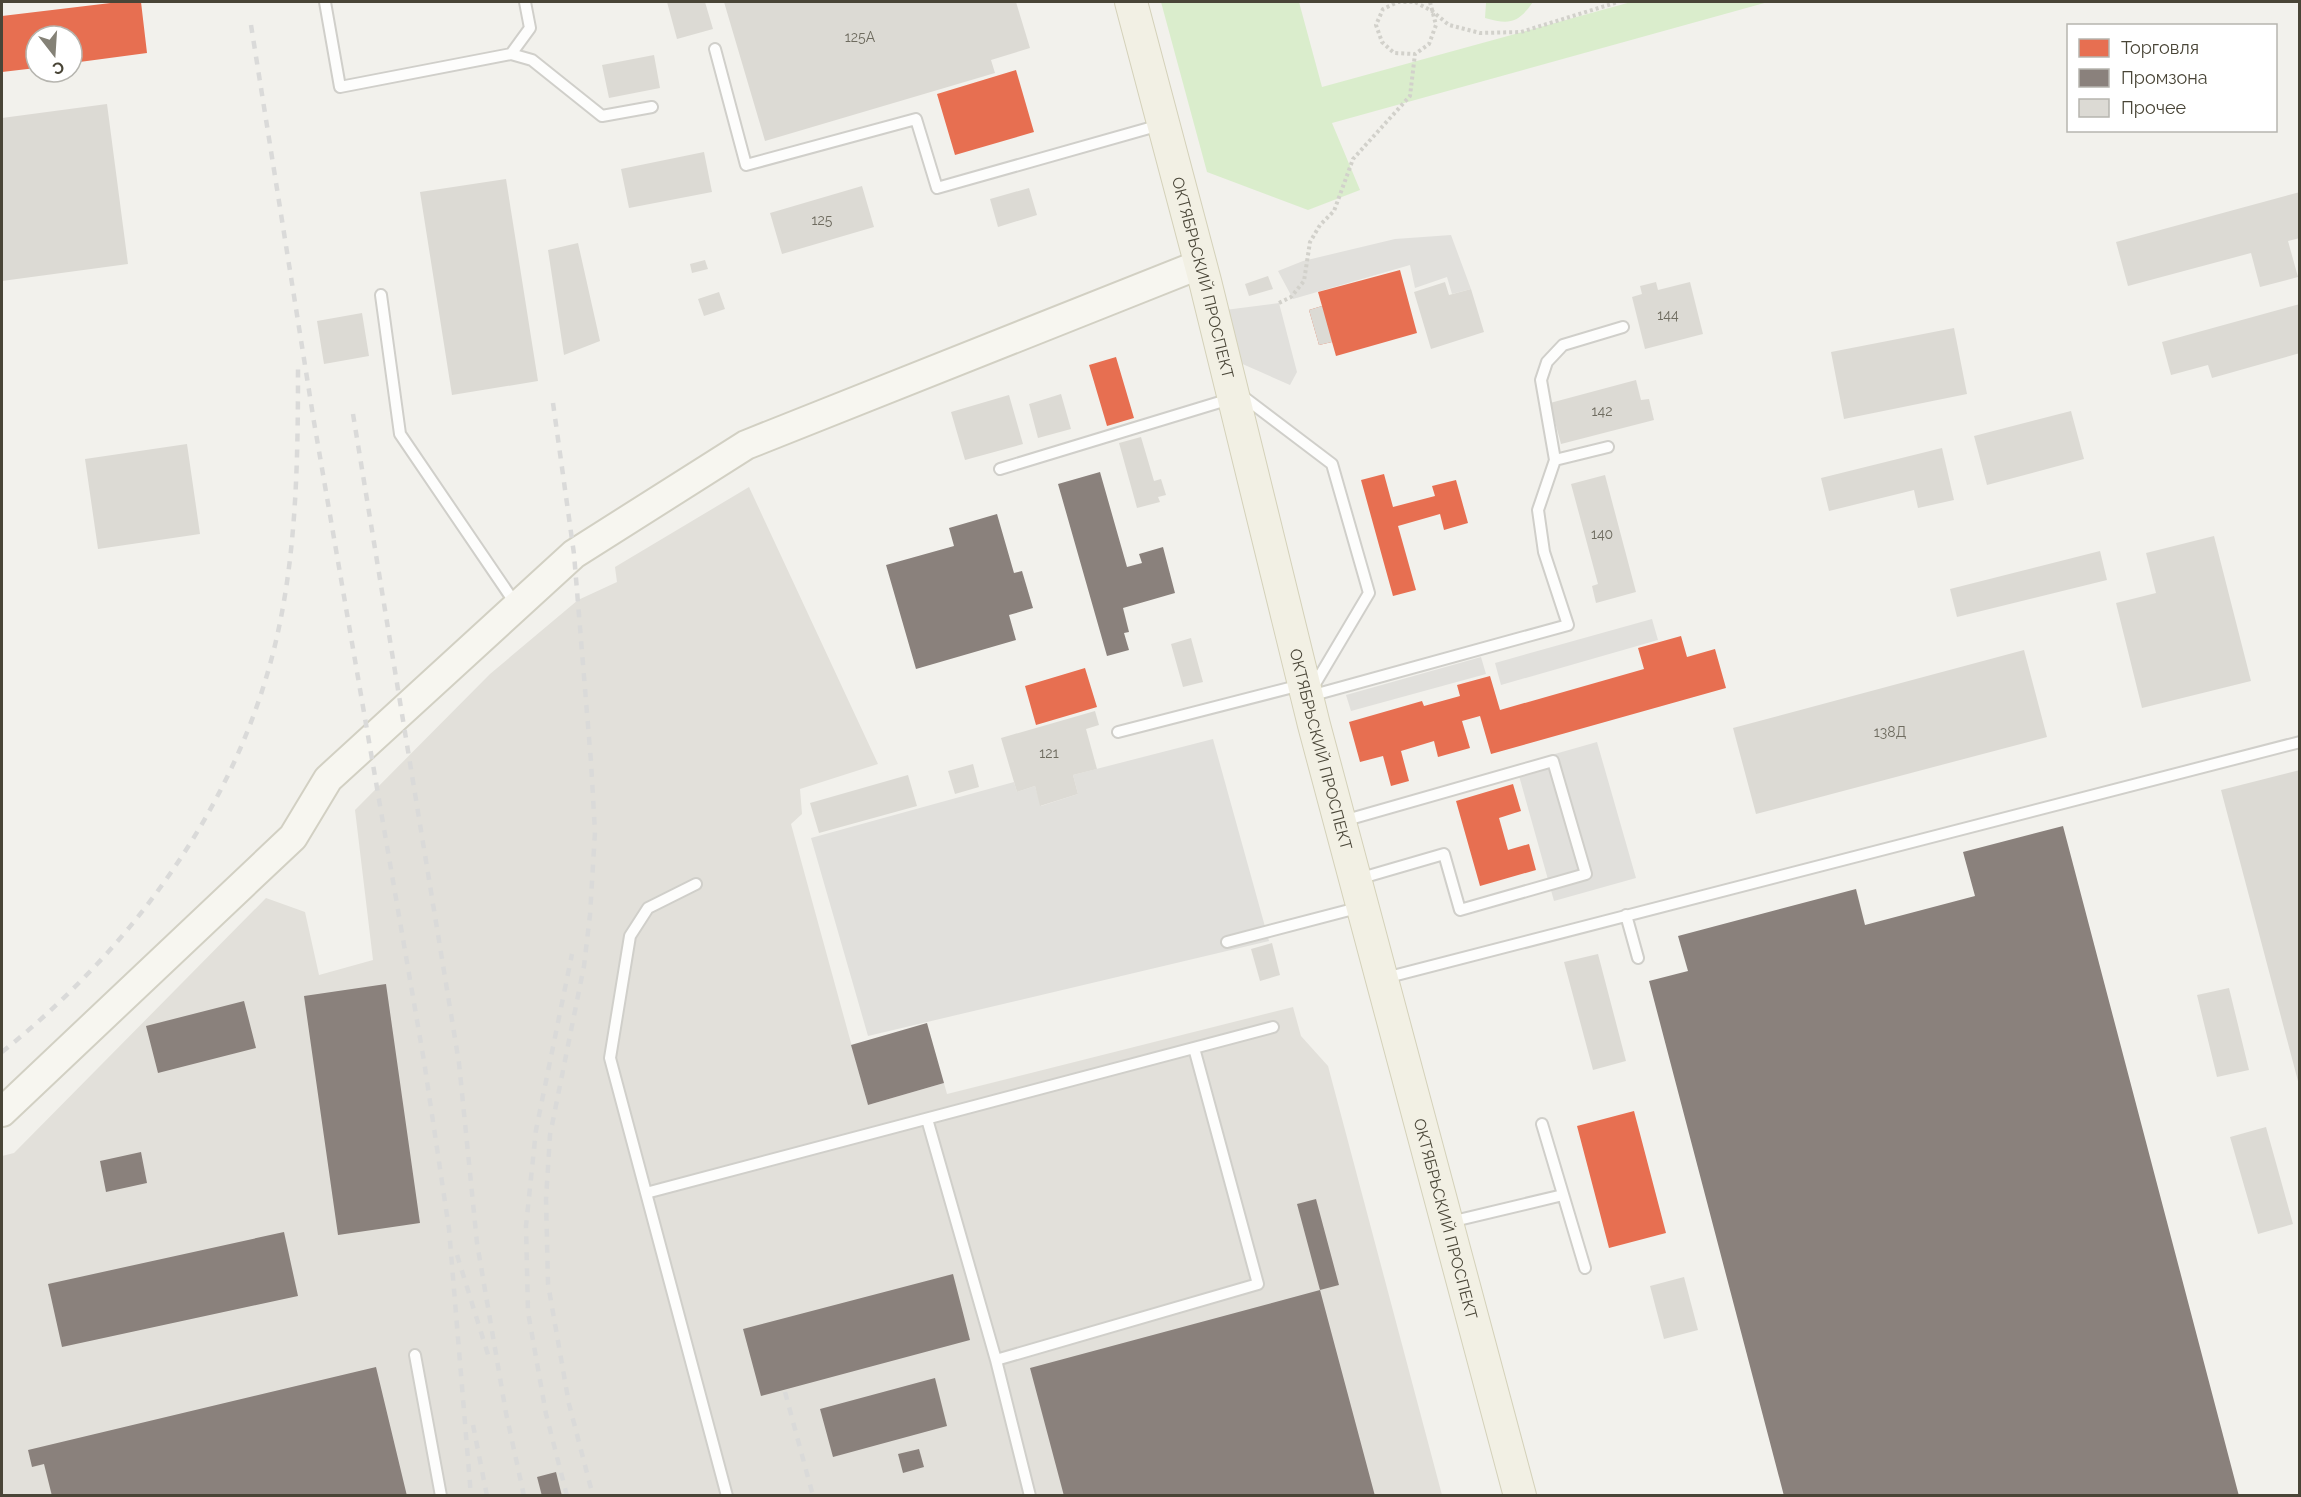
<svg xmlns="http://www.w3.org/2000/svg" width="2301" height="1497" viewBox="0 0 2301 1497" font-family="Raleway,sans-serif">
	<rect width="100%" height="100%" fill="#f2f1ec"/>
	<path fill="#e2e0da" d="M749 487 878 764 800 789 802 814 791 824 868 1105 944 1083 947 1094 1293 1007 1301 1036 1328 1066 1442 1495 2 1496V1156L14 1153 266 898 305 912 319 975 373 960 355 810 490 674 578 600 617 582 615 567Z"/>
	<path fill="#daedcc" d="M1161 2H1299L1322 87 1631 2H1768L1332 123 1360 190 1308 210 1207 172Z
		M1488 2H1533C1518 23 1510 25 1485 18L1486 3Z"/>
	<path fill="#e1e0dc" d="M1451 235 1471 289 1452 294 1447 277 1415 288 1410 265 1293 299 1278 271 1303 261 1395 239Z
		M1279 303 1297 372 1290 385 1238 362 1225 310Z
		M1652 619 1658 640 1501 685 1495 663Z
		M1481 657 1486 674 1351 711 1346 695Z
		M1213 739 1269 941 868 1036 811 838 1014 782 1017 792 1035 786 1041 806 1078 794 1073 775Z
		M1597 742 1636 878 1554 901 1516 765Z"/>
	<path fill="#e76f51" d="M119 2H141L147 53 72 63V36H36V68L2 72V16Z
		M1016 70 1034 132 955 155 937 94Z
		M1400 270 1417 333 1336 356 1332 342 1319 345 1309 310 1322 306 1318 292Z
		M1116 357 1134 418 1107 426 1089 365Z
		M1384 474 1393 507 1435 496 1432 486 1456 480 1468 523 1444 530 1440 514 1398 526 1416 590 1393 596 1361 480Z
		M1681 636 1687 657 1715 649 1726 688 1491 754 1480 716 1462 721 1470 748 1438 757 1434 741 1401 751 1409 781 1391 786 1383 756 1360 762 1349 722 1422 701 1424 706 1460 696 1457 685 1490 676 1500 710 1644 669 1638 648Z
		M1085 668 1097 707 1036 725 1025 686Z
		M1513 784 1521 811 1499 818 1508 850 1529 844 1536 870 1480 886 1456 801Z
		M1634 1111 1666 1233 1609 1248 1577 1126Z"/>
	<path fill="#8a817c" d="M1100 472 1127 567 1142 563 1139 554 1163 547 1175 593 1123 608 1129 632 1124 633 1129 650 1107 656 1058 484Z
		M997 514 1014 573 1022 571 1033 608 1009 615 1016 640 916 669 886 565 954 546 949 528Z
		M2063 826 2239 1496H1784L1649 981 1688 971 1678 936 1856 889 1865 925 1975 896 1963 852Z
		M386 984 420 1223 338 1235 304 996Z
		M244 1001 256 1048 158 1073 146 1026Z
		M927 1023 944 1083 868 1105 851 1045Z
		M141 1152 147 1183 106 1192 100 1161Z
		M1316 1199 1339 1285 1320 1290 1297 1204Z
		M284 1232 298 1296 62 1347 48 1284Z
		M953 1274 970 1340 761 1396 743 1329Z
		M1320 1290 1375 1496H1064L1030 1368Z
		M376 1367 407 1496H52L44 1464 32 1467 28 1450Z
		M935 1378 947 1426 833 1457 820 1409Z
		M919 1449 924 1467 903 1473 898 1454Z
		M556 1472 562 1496H542L537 1477Z"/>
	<path fill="#dcdad4" d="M667 2H705L713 29 677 39Z
		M724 2H1016L1030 48 991 60 995 73 765 141Z
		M654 55 660 88 609 98 602 65Z
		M107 104 128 264 2 281V118Z
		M704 152 712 192 629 208 621 169Z
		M506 179 538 381 452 395 420 192Z
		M862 186 874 227 782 254 770 213Z
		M1029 188 1037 215 998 227 990 199Z
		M2300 192V238L2288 241 2298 277 2260 287 2251 253 2128 286 2116 242Z
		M578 243 600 341 564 355 548 250Z
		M705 260 708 269 692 273 690 264Z
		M1268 276 1273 289 1249 296 1245 284Z
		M1445 282 1449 295 1471 289 1484 332 1431 349 1414 292Z
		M1656 282 1658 290 1690 282 1703 334 1645 349 1632 297 1642 294 1640 286Z
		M719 292 725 309 704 316 698 299Z
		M2300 304V353L2212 378 2208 365 2171 375 2162 342Z
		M1322 306 1332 342 1319 345 1309 310Z
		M362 313 369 356 324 364 317 321Z
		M1954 328 1967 394 1844 419 1831 352Z
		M1636 380 1641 400 1649 399 1654 420 1561 444 1550 403Z
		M1061 394 1071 429 1038 438 1029 404Z
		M1009 395 1023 444 965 460 951 412Z
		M2071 411 2084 459 1987 485 1974 436Z
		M1141 437 1154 481 1161 479 1166 495 1158 497 1160 502 1137 508 1119 443Z
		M187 444 200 534 98 549 85 459Z
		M1942 448 1954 500 1918 508 1914 490 1829 511 1821 478Z
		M1605 475 1636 592 1596 603 1592 586 1598 584 1571 484Z
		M2214 536 2251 681 2142 708 2116 603 2156 593 2146 553Z
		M2100 551 2107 580 1957 617 1950 589Z
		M1191 638 1203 682 1183 687 1171 644Z
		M2024 650 2047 737 1756 814 1733 728Z
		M1095 711 1099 725 1086 729 1097 769 1073 775 1078 794 1040 806 1035 786 1017 792 1001 738Z
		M973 764 979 787 955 794 948 771Z
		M2300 770V1085H2299L2221 790Z
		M908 775 917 806 819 833 810 803Z
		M1272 943 1280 975 1260 981 1251 949Z
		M1598 954 1626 1061 1593 1070 1564 962Z
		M2229 988 2249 1070 2217 1077 2197 995Z
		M2266 1127 2293 1224 2258 1234 2230 1137Z
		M1684 1277 1698 1330 1664 1339 1650 1286Z"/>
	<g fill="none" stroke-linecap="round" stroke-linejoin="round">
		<g stroke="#d0cfca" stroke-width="14">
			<path id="lane" d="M325 2 340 87 511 54 530 28 525 2
				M715 49 746 165 916 119 937 188 1160 125
				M511 54 532 60 602 116 652 107
				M381 295 400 434 517 606
				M1241 395 1332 464 1369 593 1312 689
				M1555 460 1608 447
				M1000 469 1230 399
				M1310 696 1568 625 1544 552 1538 510 1555 460 1541 380 1547 362 1563 345 1623 327
				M1118 732 1301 685
				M1343 821 1553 761 1586 874 1460 910 1444 854 1358 879
				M696 884 648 908 630 936 610 1058 727 1496
				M1626 915 1638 958
				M1227 942 1361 907
				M1385 978 2300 742
				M927 1119 996 1360 1030 1496
				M1542 1124 1585 1268
				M646 1193 1273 1027
				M1450 1222 1563 1195
				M415 1355 441 1496
				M996 1360 1258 1284 1194 1048"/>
		</g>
		<g stroke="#d2d0c3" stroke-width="32">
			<path id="secondary" d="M2 1112 293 837 328 779 574 554 746 445 1201 264"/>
		</g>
		<g stroke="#d4d1b9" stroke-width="34">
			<g id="primary">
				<path id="s1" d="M1131 2 1205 281 1314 725 1520 1496"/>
			</g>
		</g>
		<path stroke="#d2d1cb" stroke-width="4" stroke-dasharray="3 3" stroke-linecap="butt" d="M1430 2 1436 25 1429 44 1415 54 1394 53 1382 42 1376 25 1383 9 1398 2H1415L1432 11 1449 25 1480 33 1521 32 1618 2
			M1279 303 1291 297 1304 281 1310 242 1320 225 1334 211 1353 159 1410 96 1415 54"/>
		<use href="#lane" stroke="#fdfdfc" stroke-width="10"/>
		<use href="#secondary" stroke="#f7f6f0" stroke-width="28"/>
		<use href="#primary" stroke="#f2f0e4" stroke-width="32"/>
		<path stroke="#dadad9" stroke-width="4.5" stroke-dasharray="8 8" stroke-linecap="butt" d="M251 25 314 422 424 1061 449 1229 471 1496
			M553 403 574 554 591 762 595 832 590 915 584 966 550 1135 546 1199 548 1284 569 1404 593 1496
			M353 414 459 1063 477 1243 506 1413 524 1496
			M2 1052C131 949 236 807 275 645 297 554 298 457 298 365
			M457 1255 490 1361
			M785 1392 813 1496
			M473 1425 487 1496
			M567 1496 546 1414 528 1312 526 1226 536 1130 572 954"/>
	</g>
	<g text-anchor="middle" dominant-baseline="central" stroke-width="6" stroke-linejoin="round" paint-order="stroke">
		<g font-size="14" fill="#6e6b5f">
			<text x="860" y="37">125А</text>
			<text x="822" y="220">125</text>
			<text x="1668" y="315">144</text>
			<text x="1602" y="411">142</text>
			<text x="1602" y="534">140</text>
			<text x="1890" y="732">138Д</text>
			<text x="1049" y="753">121</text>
		</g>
		<g font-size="16" fill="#494537" stroke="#fff">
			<text stroke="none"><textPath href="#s1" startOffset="285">ОКТЯБРЬСКИЙ ПРОСПЕКТ</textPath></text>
			<text stroke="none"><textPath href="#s1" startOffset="771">ОКТЯБРЬСКИЙ ПРОСПЕКТ</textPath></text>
			<text stroke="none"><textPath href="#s1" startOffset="1257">ОКТЯБРЬСКИЙ ПРОСПЕКТ</textPath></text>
		</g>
	</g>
	<rect width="2301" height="1497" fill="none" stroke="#494537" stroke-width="6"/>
	<rect x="2067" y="24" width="210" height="108" fill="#ffffff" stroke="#b6b5af" stroke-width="1.5"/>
	<rect x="2079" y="39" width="30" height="18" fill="#e76f51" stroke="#b6b5af" stroke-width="1.5"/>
	<text x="2121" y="54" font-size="18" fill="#494537">Торговля</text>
	<rect x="2079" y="69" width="30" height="18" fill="#8a817c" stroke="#b6b5af" stroke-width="1.5"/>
	<text x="2121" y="84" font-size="18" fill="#494537">Промзона</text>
	<rect x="2079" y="99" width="30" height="18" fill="#dcdad4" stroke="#b6b5af" stroke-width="1.5"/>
	<text x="2121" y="114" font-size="18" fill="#494537">Прочее</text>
	<g transform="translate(54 54) rotate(163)"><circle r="28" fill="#ffffff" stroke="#b6b5af" stroke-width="1.5"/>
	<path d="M0-4.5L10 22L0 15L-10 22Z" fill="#848176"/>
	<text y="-9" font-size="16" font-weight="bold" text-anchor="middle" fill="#494537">С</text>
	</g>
</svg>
